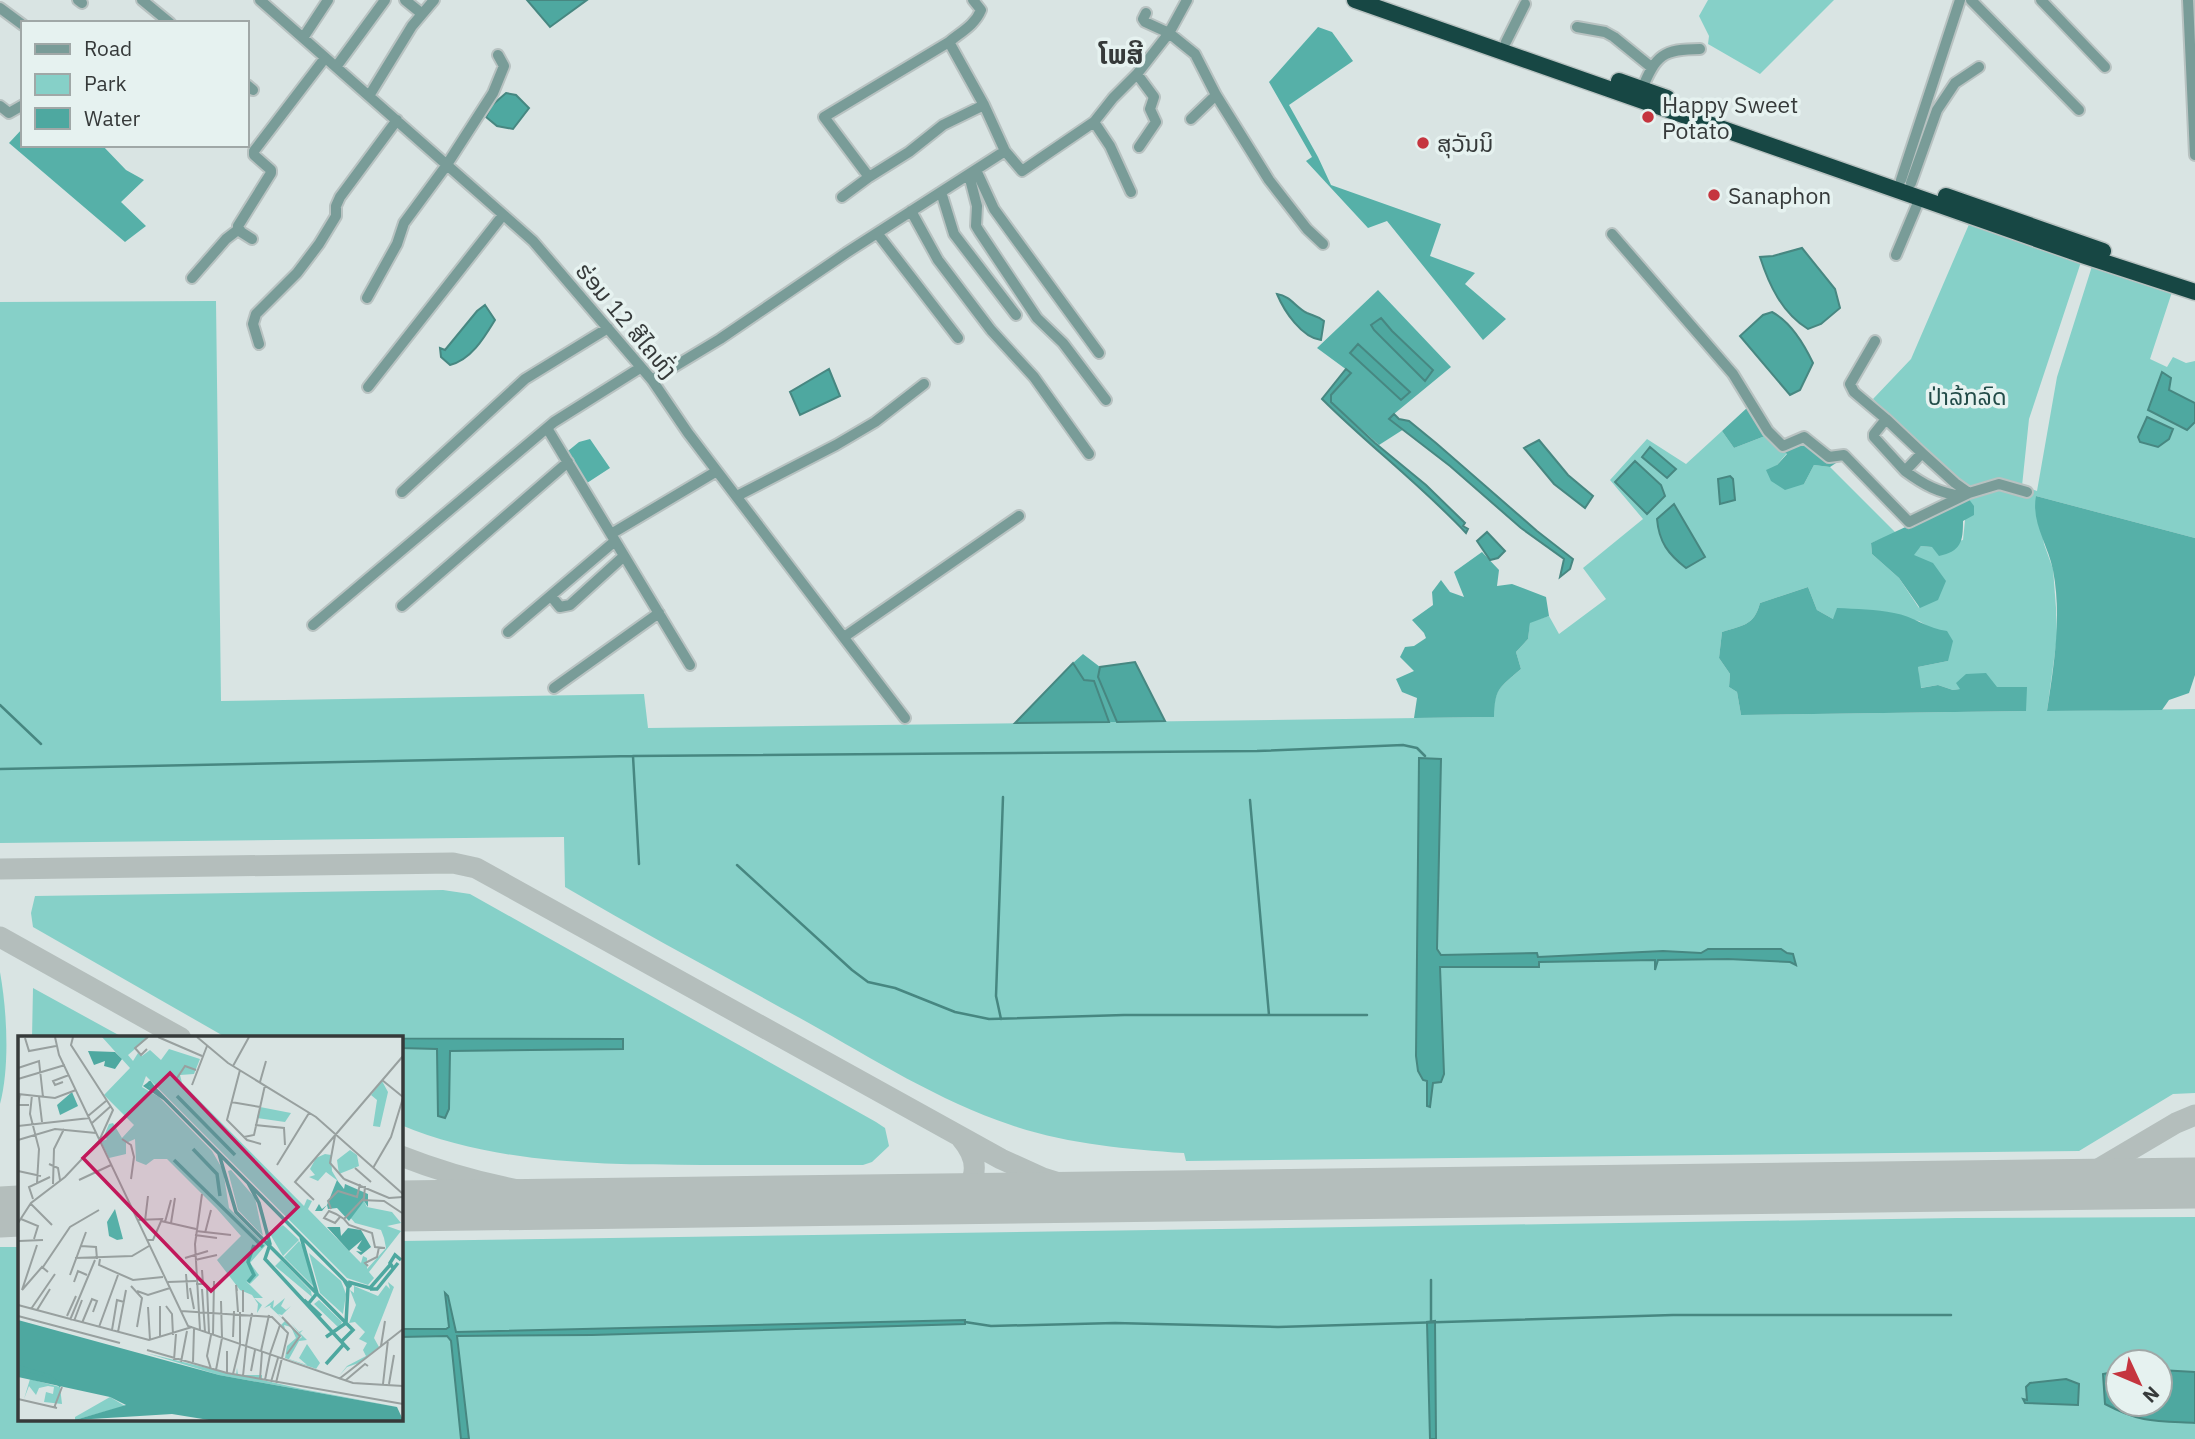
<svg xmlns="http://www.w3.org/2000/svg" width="2195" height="1439" viewBox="0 0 2195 1439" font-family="'IBM Plex Sans','Noto Sans Lao',sans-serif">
	<rect width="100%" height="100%" fill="#d9e4e3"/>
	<path fill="#86d0c8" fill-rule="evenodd" d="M1708 0H1834L1760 74 1708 44 1709 36 1699 16Z
		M1970 222 2082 259 2029 419 2022 486 2037 491 2057 377 2093 263 2173 289 2150 359 2167 367 2173 357 2186 363 2195 361V538L2036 496 2044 544 2053 569 2056 608 2057 637 2047 711 2195 709V1093L2173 1094 2079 1151 1186 1161 1184 1153C1125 1149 1068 1144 1011 1125 939 1101 873 1059 807 1022 726 977 645 934 565 887L564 837 0 843V302L216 301 221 701 644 694 648 728 1493 717C1495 688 1499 688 1521 669L1516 652 1528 639 1530 622 1549 616 1559 634 1606 599 1583 568 1643 519 1610 480 1647 439 1686 464 1722 431 1734 448 1765 436 1787 453 1777 465 1804 484 1814 465 1830 467 1896 533 1871 543 1872 554 1899 578 1919 608 1913 555 1921 546 1933 547 1963 540 1968 491 1873 399 1911 359ZM1808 587 1817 610 1833 619 1853 609 1919 621 1934 630 1948 661 1918 667 1920 688 1938 685 1953 690 1961 689 2026 711 1741 715 1737 692 1729 687 1730 674 1719 658 1722 632C1743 625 1754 626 1760 603Z
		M443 890 470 894 876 1122 885 1128 889 1146 872 1162 863 1165C809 1165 756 1165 702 1165 602 1165 494 1164 401 1125V1038H227L33 927 31 913 35 896Z
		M0 972C7 1011 10 1066 0 1104Z
		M33 988 124 1038H32Z
		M2195 1217V1439H0V1247H19V1420H401V1241L1957 1218ZM2118 1362H2160V1404H2118Z"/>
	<path fill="#56b0a8" d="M1318 27 1332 32 1353 61 1289 105 1318 157 1331 185 1441 224 1430 256 1475 273 1465 284 1506 319 1483 340 1387 221 1368 228 1306 161 1312 157 1269 82Z
		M23 128V145H102L126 170 144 180 121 202 146 226 125 242 9 143Z
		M1378 290 1451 367 1394 414 1389 419 1404 429 1379 445 1331 402V395L1351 373 1317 348Z
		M1748 407 1765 436 1734 448 1722 431Z
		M590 439 610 468 587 483 568 451 579 442Z
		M1807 443 1842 459 1830 467 1814 465 1804 484 1785 490 1771 481 1766 470 1777 465 1787 454 1783 450Z
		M2036 496 2195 538V675L2189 693 2169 700 2162 710 2047 711C2054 664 2062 617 2053 570 2048 544 2031 523 2036 496Z
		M1968 498 1974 506V515L1963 521C1963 542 1961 551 1939 556L1932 547 1921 546 1914 555 1933 563 1946 581 1938 600 1920 608 1899 578 1872 554 1871 543Z
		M1482 552 1499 570 1497 586 1512 584 1546 597 1549 616 1530 623 1528 639 1516 652 1521 669C1499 688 1495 688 1494 717L1414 718 1417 698 1402 692 1396 679 1414 671 1400 657 1405 647 1414 646 1426 638 1424 633 1412 620 1433 605 1432 592 1441 580 1450 592 1464 597 1454 572Z
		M1808 587 1817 610 1833 619 1837 608C1856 609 1876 609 1894 613 1913 616 1928 629 1947 631L1953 641 1948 661 1918 667 1921 688 1938 685 1953 690 1960 689 1956 683 1966 674 1986 673 1997 687H2027L2026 711 1741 715 1737 692 1729 687 1730 674 1719 658 1722 632C1743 625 1754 626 1760 603Z
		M1083 654 1100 667 1098 677 1117 722H1109L1094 681 1084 680 1073 663Z"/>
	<path fill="#4ea8a0" stroke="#478781" stroke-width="2" d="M527 0H587L550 27Z
		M506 93 516 95 529 108 513 129 497 126 486 117 491 106Z
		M1802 248 1835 289 1840 308 1821 324 1808 329C1782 313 1769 285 1760 257L1773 256Z
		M1277 294C1291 296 1295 307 1307 313 1314 316 1318 316 1324 321L1321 340C1302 338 1284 311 1277 294Z
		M485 305 495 320C484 338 471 360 450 365L441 357 440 348 445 350 477 311Z
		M1772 312C1791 322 1804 344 1813 363L1800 390 1790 395 1740 336 1763 315Z
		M1381 318 1392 331 1433 370 1425 381 1374 330 1371 325Z
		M1358 344 1410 392 1401 400 1350 353Z
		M829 369 840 396 800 415 790 392Z
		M1346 369 1351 373 1331 395V402L1375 443 1426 485 1465 523 1463 526 1468 529 1466 533C1421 485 1368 445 1322 399Z
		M2162 372 2171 378 2169 390 2195 403V422L2187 430 2148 410Z
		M1394 414 1399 419 1409 421 1436 443 1537 531 1573 559 1570 569 1560 577 1564 559 1521 528 1450 466 1389 419Z
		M2147 417 2173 429 2169 439 2158 447 2140 442 2138 437Z
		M1539 440 1568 475 1593 496 1585 508 1554 484 1524 448Z
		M1650 447 1676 469 1667 478 1642 457Z
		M1635 461 1661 485 1665 496 1647 514 1615 482Z
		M1730 476 1733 479 1735 500 1720 504 1718 479Z
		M1674 504 1705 557 1686 568C1668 554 1659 542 1657 519Z
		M1487 532 1505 551 1498 558 1490 560 1477 541Z
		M1135 662 1165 721 1117 722 1098 677 1100 667Z
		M1073 663 1084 680 1094 681 1109 722 1015 723Z
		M1419 758 1441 759 1437 949 1441 955 1537 953 1538 957 1663 951 1701 953 1708 949H1781L1787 953 1793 954 1796 965 1790 962 1728 959 1658 960 1655 970V960L1539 962V967H1440L1444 1074 1441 1082 1433 1083 1430 1107 1427 1106V1081L1423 1080 1418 1071 1416 1056Z
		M280 1038 623 1039V1049L450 1051 449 1109 445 1118 438 1116 437 1049 401 1048V1038Z
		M445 1293 448 1296 456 1332 965 1320V1324L592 1335 457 1336 469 1439H461L451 1341 447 1336 401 1337V1329H446L449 1327Z
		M1435 1321 1436 1439H1430L1427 1322Z
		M2160 1370 2195 1372V1423C2156 1421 2141 1423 2105 1404L2103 1374 2118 1371V1404H2160Z
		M2066 1379 2079 1384 2078 1405 2025 1403 2023 1399 2027 1400 2026 1387 2030 1383Z"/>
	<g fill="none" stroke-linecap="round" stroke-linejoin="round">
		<path stroke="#478781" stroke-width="2.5" d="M0 705 41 744
			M633 756 639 864
			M0 769 633 756 1257 751 1403 745 1417 748 1425 756
			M1250 800 1269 1015
			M737 865 852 970 868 982 895 988 955 1012 989 1019 1124 1015H1367
			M1001 1019 996 996 1003 797
			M1431 1280V1321
			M965 1322 991 1326 1115 1323 1278 1327 1673 1315H1951"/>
		<path stroke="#b4bebc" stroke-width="21" d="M0 869 453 863 476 868 1001 1159 1043 1178 1104 1197
			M0 937 181 1038
			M401 1156C472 1184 535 1195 611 1204
			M2022 1185 2066 1182 2083 1178 2176 1123 2195 1115
			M942 1199C978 1192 983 1164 961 1138"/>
		<path stroke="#b4bebc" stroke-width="51" d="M401 1206 2195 1183
			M0 1212 19 1211"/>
		<g stroke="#b8c2c1" stroke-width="14">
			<path id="minor" d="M78 0 82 3
				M142 0 170 23
				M260 0 533 241 652 380 688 433 905 718
				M405 0 421 13
				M973 0 981 10C975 25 961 32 949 42L984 105 1005 151 1022 171 1094 122 1113 98 1137 74 1169 33 1187 0
				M1971 0 2079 110
				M2041 0 2105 67
				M2188 0 2195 155
				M0 8 23 25
				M1146 13 1143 19 1145 22 1169 33 1195 54 1216 95 1269 180 1307 229 1323 244
				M1577 27 1605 32 1614 37 1651 67
				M303 38 328 0
				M1506 42 1525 4
				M336 67 385 0
				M1137 74 1154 97 1150 109 1156 122 1139 147
				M247 85 253 90
				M1642 89C1656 55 1663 49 1700 49
				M369 96 412 26 434 0
				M0 106 9 113 23 105
				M1191 119 1216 95
				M1094 122 1110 146 1131 192
				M976 170 994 209 1099 353
				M969 175 977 206 976 226 979 231 1037 318 1063 343 1106 400
				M869 177 824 117 949 42
				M1901 180 1960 0
				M1911 183 1937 110 1955 83 1979 67
				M941 192 954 234 1016 315
				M842 197 869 177 909 152 943 125 984 105
				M911 211 938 260 991 330 1034 377 1089 454
				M877 233 958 338
				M1612 234 1733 374 1768 431 1783 446 1804 437 1829 457 1844 455 1909 522 1969 493 1999 484 2027 492
				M252 239 241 232 238 226 271 173V170L254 155V151L325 58
				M1896 255 1920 198
				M192 278 226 239 239 229
				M367 298 397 244 404 223 446 166 493 93 504 66 498 55
				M1875 341 1850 384 1854 392 1886 419
				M259 344 253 324 256 314 297 273 319 244 336 216V206L340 197 397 120
				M652 380 720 339 846 253 1005 151
				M368 387 503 215
				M547 428 690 665
				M1905 471 1874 437V434L1886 419 1922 453
				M402 492 525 379 608 328
				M737 496 836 445 875 422 924 384
				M1962 496C1939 493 1924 485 1905 471L1922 453 1955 483 1969 493
				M611 534 717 471
				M551 596 560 607 570 605 624 556
				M402 606 568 462
				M313 625 554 422 640 368
				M508 632 615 541
				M844 637 1019 516
				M554 688 659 613"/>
		</g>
		<g stroke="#b8c2c1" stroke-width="19">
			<path id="highway" d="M1355 0 2085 256 2195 292
				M1619 81 1667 98
				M1946 196 2103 251"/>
		</g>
		<use href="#minor" stroke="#799c98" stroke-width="10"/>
		<use href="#highway" stroke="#174744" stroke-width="16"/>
	</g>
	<g fill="#c5353f" stroke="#e6f2f0" stroke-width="2.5">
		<circle cx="1648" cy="117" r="7"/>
		<circle cx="1423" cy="143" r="7"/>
		<circle cx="1714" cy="195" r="7"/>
	</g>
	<g text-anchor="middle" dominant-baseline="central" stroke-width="7" stroke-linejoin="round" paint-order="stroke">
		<g font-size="23" fill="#363a3a" stroke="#e6f2f0" text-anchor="start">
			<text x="1662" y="104">Happy Sweet<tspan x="1662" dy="26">Potato</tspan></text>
			<text x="1437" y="143">ສຸວັນນິ</text>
			<text x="1728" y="195">Sanaphon</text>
		</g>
		<g font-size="23" fill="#363a3a" stroke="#e6f2f0">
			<text transform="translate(627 320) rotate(50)">ຮ່ອມ 12 ສີໄຄທົ່ງ</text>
		</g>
		<g font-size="23" fill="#224b48" stroke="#e6f2f0">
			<text x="1967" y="396">ປ່າລ້ກລົດ</text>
		</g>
		<g font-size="26" font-weight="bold" fill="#363a3a" stroke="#e6f2f0">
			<text x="1121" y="54">ໂພສີ</text>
		</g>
	</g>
	<g transform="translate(18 1036)">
		<rect width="385" height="385" fill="#d9e4e3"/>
		<path d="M84 1H131L110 19 115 25 120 17 124 20 132 14 143 24 151 13 182 23 176 38 162 39 164 47 286 170 289 163 294 165 290 173 343 227 345 220 349 222V233L368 212 366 202 363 194 337 187 331 180 346 165 349 171 374 176 383 187 369 190 383 195 351 236 356 242 350 249 329 242 128 40 124 51 141 61 194 115 205 134 211 172 248 209 232 227 241 239 232 248 228 245 245 262H236L244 269 239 277 240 268 234 259 222 254 199 224 223 200 199 173 149 123H136L128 129 118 125 117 103 108 107V118L91 122 83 106 89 103 86 100 91 88 95 87 104 102 116 89 86 59 112 32ZM364 45 370 56 362 91 355 90 359 64 353 59ZM242 71 273 77 267 86 239 82ZM332 114 339 119 341 130 321 138 319 124ZM307 118 313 119 314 135 320 145 308 136 300 145 291 141 297 139 292 133 298 122ZM213 134 237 162 245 200 220 174 210 135ZM265 189 281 204 265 220 252 198ZM281 205 285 211 296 251 266 221ZM291 217 323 245 328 258 325 278 302 257ZM263 224 293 255 294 261 257 230ZM370 246 376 251 356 302 361 311 341 327 329 331 321 340 329 330 348 320 345 314 349 307 341 303 347 296 337 286 331 287 338 269 332 254 336 257V250L360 260 368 249 372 253ZM267 262 263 270 268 274 273 270 264 279 260 278 281 299 280 304 284 301 273 287 281 296 285 294 282 297 289 304 281 305 271 323 289 329 281 322 289 308 302 327 298 333 307 336 267 322 269 310 278 302 273 291 266 289 267 293 263 289 267 285 252 271 253 269 246 272 256 264 255 272ZM301 264 324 286 321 292 296 268ZM128 317 218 339 219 332 220 339H244V344L284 353 385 372 201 339ZM12 343 42 351 44 368 26 366 28 356 35 358 36 351 30 350 21 352 18 359 11 350 6 363ZM92 361 107 370 57 384V381Z" fill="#86d0c8"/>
		<path d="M54 56 60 70 42 79 39 69ZM319 144 326 153 327 148 350 158V171L346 165 331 185 319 172 310 173 309 169 304 175H297L301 168 304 173 309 169ZM97 173 105 203 99 204 91 200 89 186Z" fill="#56b0a8"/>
		<path d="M70 15 97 16 104 23 97 33 86 30 87 25 76 29ZM309 191H322L323 200 330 192 343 194 353 211 343 219 338 215 344 216 339 212 344 204 331 215ZM0 284 201 339 379 371 385 384H191L154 378 57 384 108 369 92 361 0 341Z" fill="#4ea8a0"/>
		<path fill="none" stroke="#4ea8a0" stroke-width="3.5" d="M130 46 333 251M136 52 132 47 128 50 147 63M159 60 217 119M175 113 199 138 202 160M201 118 218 176 335 294 323 306M156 124 245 211M230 147 241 167 252 208 247 223 331 314M283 201 299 257 291 267M375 232 372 227 377 219 383 224M230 246 236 239 230 226 236 209M330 246 352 252 372 229M352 253H359L380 227M286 264 303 280M308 301 328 287 330 251 326 244M308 328 325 309M0 331 31 340 43 350"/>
		<path fill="none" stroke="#98a09f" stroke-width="2" d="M37 1 41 19 170 290 335 347 385 350M140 1 184 20M179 1 210 27 298 81 385 158M7 2 11 15 38 10M129 13 123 19 117 12 130 1M215 30 231 1M0 32 21 25 25 61M222 34 209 84 229 104 243 108M159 42 167 30 178 34M0 43 47 29M364 44 385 61M45 46 37 49 35 45 51 39M242 46 248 25M174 49 189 10M0 58 37 62 58 54M2 58 0 69H11M14 59 12 78 21 113 19 147M21 61 24 86M213 66 242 71M70 80 88 65M74 87 93 70M237 89 266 92 267 109M0 90 72 82M317 100 312 127 326 143M226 101 236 99 247 49M104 103 113 109 116 121 113 143M0 104 37 93 78 97M31 128 40 132 42 144M259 129 291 77M337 132 353 146M355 132 373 101 385 62M0 135 23 140M326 143 371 162 385 161M61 144 93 129M35 148 36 113 46 93M15 163 11 151 32 141M296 164 277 146 385 20M343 164 366 165 384 177M13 168 34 189M313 173 310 165 320 155 339 161 342 148M322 181 317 187 306 182 311 175 318 178 326 183 331 189 354 197 357 211 367 212M3 183 20 190 16 203M326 183 346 162 347 150M119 184 144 183 135 204H129M127 185 130 160M143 185 178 193M147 186 153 164M0 187 13 167 47 141 81 105 95 74 53 9 55 1M153 187 157 162M178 195 213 199M187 197 193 174M177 199 199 202M1 205 25 204M63 210 78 211 79 223M57 222 114 220 131 210M167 222 190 215M82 223 81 229 115 244 145 241M177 224 199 219M350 230 347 227 359 221 361 211M25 231 52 191 81 174M168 238 170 263M52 239 68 196M56 246 60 235 69 239M150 246 178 245M178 248H185L184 234M113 250 124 262 119 291M189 250 191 297M172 252 176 273M184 253 187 296M4 254 19 209M4 254 24 231 30 236M225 254V276M119 255 130 259 152 252M219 255 218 249 220 276M0 269 131 304 174 291M142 270V300M148 270 154 278 155 299M130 271 132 304M13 273 37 238M19 274 32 253M163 275 254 281 270 297 258 347M0 280 102 307M49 280 58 260M264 281 282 300 269 318M52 284 77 224M56 285 64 264M64 287 74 263 79 265 75 276M81 291 100 239M94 294 99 264 106 266M182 294 177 208 184 158M100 296 108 254M195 299 196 245M215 301 216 275M222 308V276M228 310 234 277M363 310 367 285M129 314 209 337 385 368M243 315 251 279M252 318 262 289M156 324 158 298M163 326 169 295M175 326 176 293M193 333 189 320 193 299M198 334 204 302 203 265M233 335 237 314M209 337V315M215 338 222 309M225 340 228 311M242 343 244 316M321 343 385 293M247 344 252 319M328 344 347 328 350 330M253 346 260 322M365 348 370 304M371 348 376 319M0 363 39 372M36 372 44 351"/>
		<path fill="#c2185b" fill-opacity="0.15" stroke="#c2185b" stroke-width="3.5" d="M152 37 280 171 193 255 65 122Z"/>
		<rect width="385" height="385" fill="none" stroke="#363a3a" stroke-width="3.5"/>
	</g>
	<rect x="21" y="21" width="228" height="126" fill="#e6f2f0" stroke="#a0a8a7" stroke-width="2"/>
	<rect x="35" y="44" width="35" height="10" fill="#799c98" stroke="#a0a8a7" stroke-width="2"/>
	<text x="84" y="56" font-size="21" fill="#363a3a">Road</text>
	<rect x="35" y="74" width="35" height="21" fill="#86d0c8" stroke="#a0a8a7" stroke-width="2"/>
	<text x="84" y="91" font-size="21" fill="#363a3a">Park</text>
	<rect x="35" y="108" width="35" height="21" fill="#4ea8a0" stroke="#a0a8a7" stroke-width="2"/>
	<text x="84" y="126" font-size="21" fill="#363a3a">Water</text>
	<g transform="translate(2139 1383) rotate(134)"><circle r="33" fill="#e6f2f0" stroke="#a0a8a7" stroke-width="2"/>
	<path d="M0-5L12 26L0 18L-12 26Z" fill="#c5353f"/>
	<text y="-10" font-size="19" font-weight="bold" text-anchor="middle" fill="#363a3a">N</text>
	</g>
</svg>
